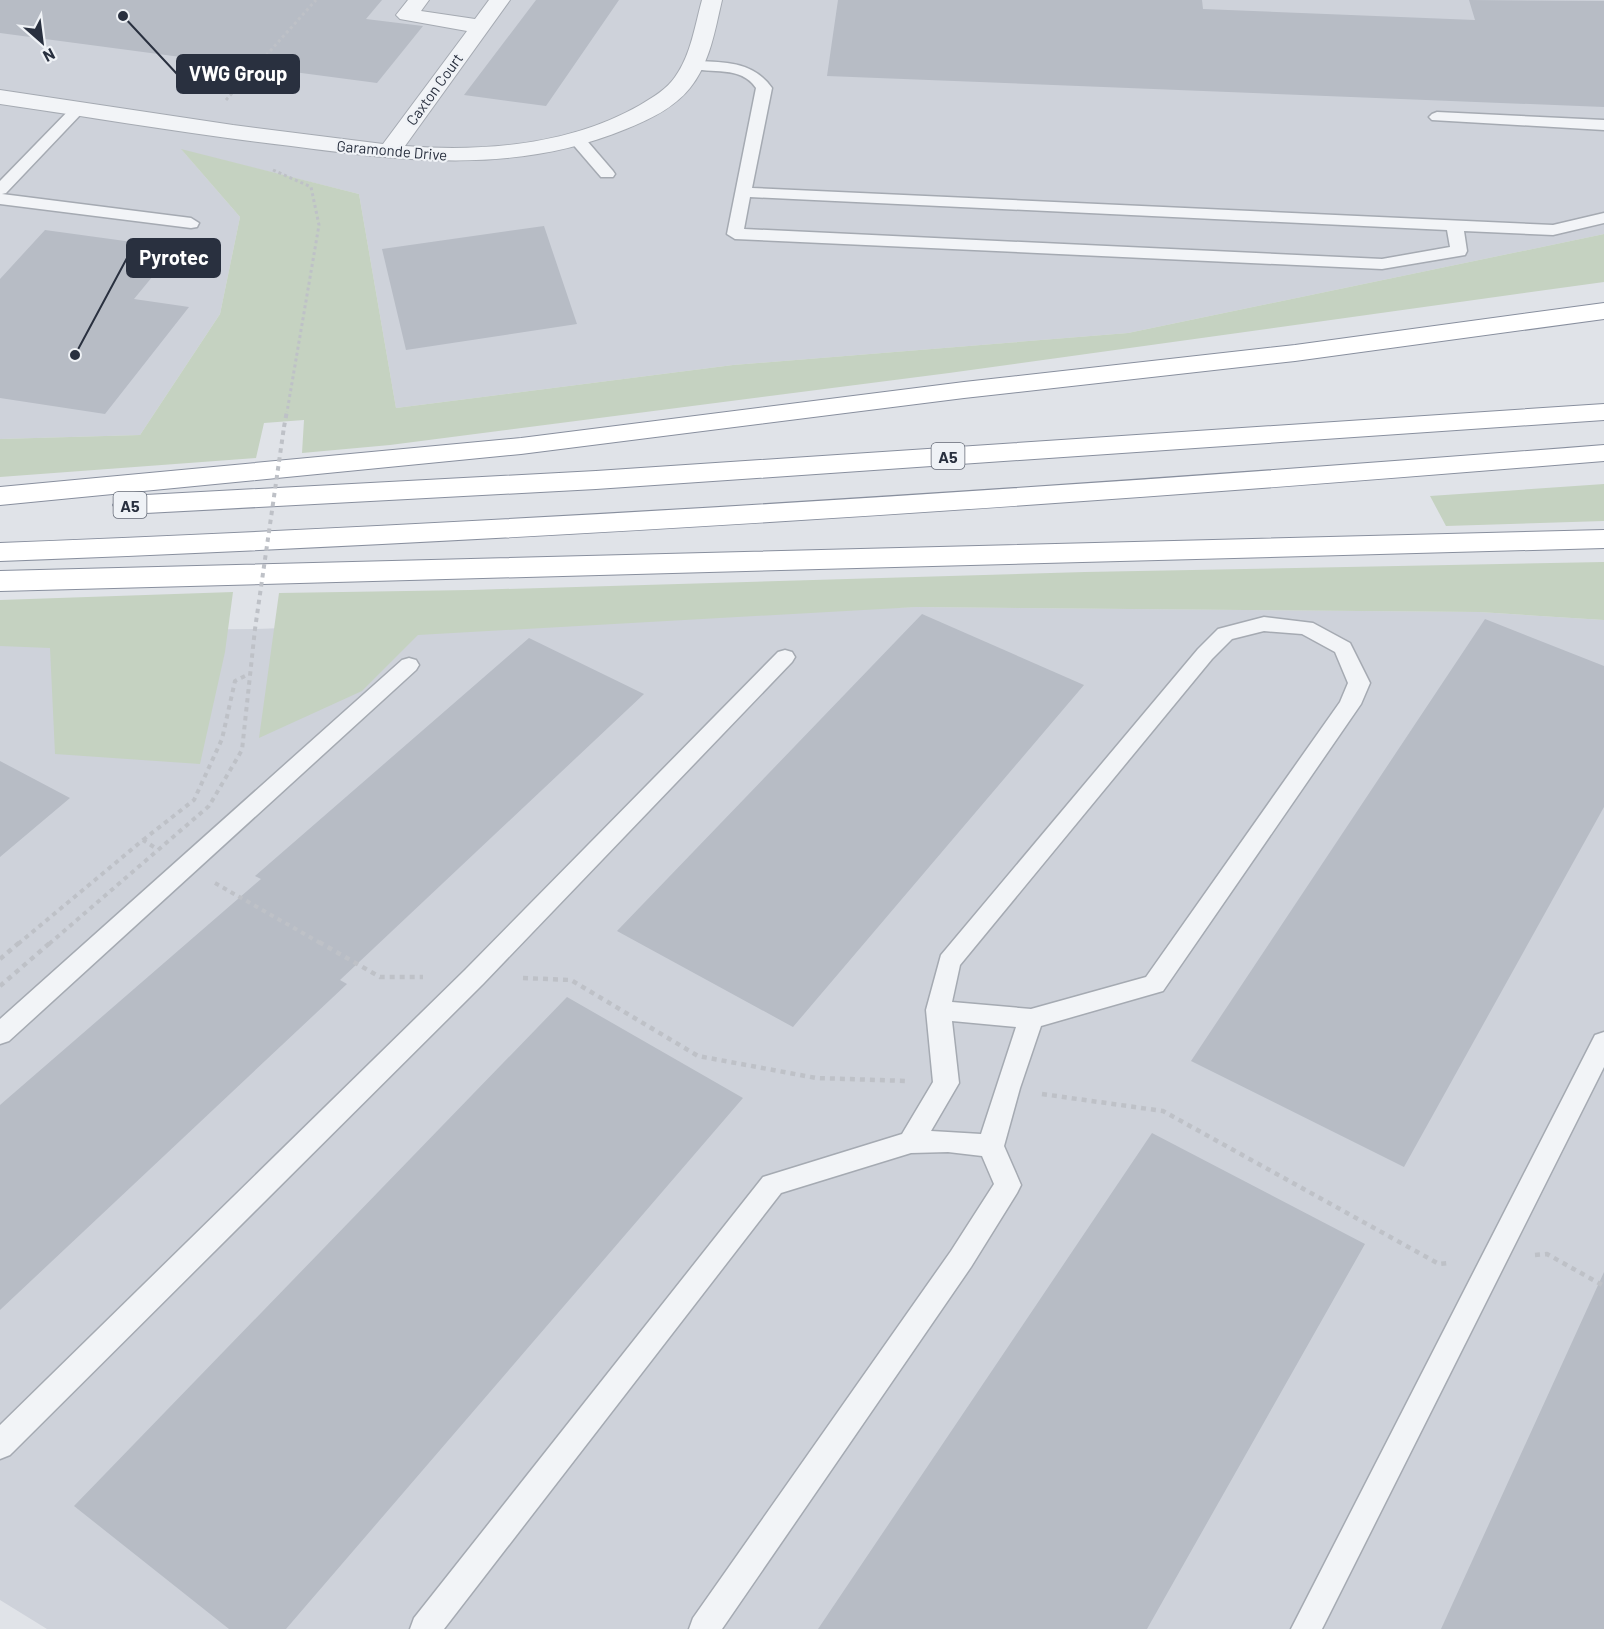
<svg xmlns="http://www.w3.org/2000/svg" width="1604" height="1629" viewBox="0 0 1604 1629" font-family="Barlow,sans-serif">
	<rect width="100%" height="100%" fill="#e0e3e8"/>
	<path fill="#ced2da" d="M0 0H1604V234L1128 333 733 365 396 408 359 194 182 150 240 217 220 314 140 435 0 439Z
		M917 607 1479 612 1604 620V1629H47L0 1600V631L255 629Z"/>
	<path fill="#c5d2c1" d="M181 149 359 194 396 408 733 365 1128 333 1604 234V282L949 373 390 445 302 453 304 420 264 423 256 458 0 477V439L140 435 220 314 240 217Z
		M1604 484V521L1446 526 1430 496Z
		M1604 562V620L1479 612 917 607 418 635 362 691 259 738 279 593 470 590 1085 572Z
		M233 592 225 652 200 764 55 754 50 648 0 646V600Z"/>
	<path fill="#b7bcc5" d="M0 0H382L366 19 423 26 377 83 0 33Z
		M536 0H619L546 106 464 95Z
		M838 0H1202L1203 9 1475 20 1469 0 1604 1V107L827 76Z
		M544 226 577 324 406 350 382 249Z
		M45 230 176 248 134 299 189 307 105 414 0 398V279Z
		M922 614 1084 685 793 1027 617 931Z
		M1485 619 1604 666V807L1404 1167 1191 1061Z
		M529 638 644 694 340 980 347 984 0 1310V1105L261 879 255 876Z
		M0 761 70 798 0 857Z
		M567 997 743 1098 286 1629H229L74 1506Z
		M1152 1133 1365 1244 1147 1629H818Z
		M1604 1272V1629H1441Z"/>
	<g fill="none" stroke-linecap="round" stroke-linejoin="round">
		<g stroke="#a5aab2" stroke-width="3">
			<path id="service" d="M694 61C724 62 753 61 772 88L752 188 1553 225 1604 213V223L1553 235 1464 231 1467 251 1465 255 1382 269 735 239 727 234 756 88C741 65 711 74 689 68L687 65ZM750 197 1447 230 1450 247 1382 259 744 229Z
				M78 104 83 106 86 109 83 112 6 193 2 194 191 218 199 223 197 227 191 228 0 204V181L73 106Z
				M1437 112 1604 120V130L1432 120 1429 117 1432 114Z
				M576 133 582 135 613 171 615 174 613 177H601L570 141 568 138 570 135Z
				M1264 617 1313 623 1350 643 1370 683 1361 704 1163 991 1041 1026 1020 1088 1004 1146 1021 1185 1017 1193 971 1267 722 1629H689L693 1618 951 1251 994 1184 982 1156 948 1152 911 1153 781 1193 444 1629H410L414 1618 763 1177 902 1134 933 1082 926 1010 941 955 1198 649 1218 629ZM1264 631 1302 634 1335 652 1348 683 1340 702 1146 977 1031 1009 952 1002 960 965 1212 659 1232 639ZM952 1021 1016 1027 981 1134 931 1131 959 1083Z
				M785 650 792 652 795 657 792 662 483 984 10 1455 0 1459V1425L465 970 778 652Z
				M409 658 416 660 419 665 416 670 9 1041 0 1044V1019L402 660Z
				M1604 1032V1067L1322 1629H1291L1595 1035Z"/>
		</g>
		<g stroke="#a5aab2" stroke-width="2">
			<path id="minor" d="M408 0H429L421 11 475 19 489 0H510L405 146C483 152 570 145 640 105 652 98 667 89 675 77 691 55 695 25 702 0H722C715 30 710 63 690 88 674 108 649 120 626 129 515 175 405 161 291 146 194 135 97 118 0 104V90L233 125 383 144 467 31 400 19 396 15Z"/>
		</g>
		<g stroke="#888f9e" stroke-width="2">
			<path id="trunk" d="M1604 303V319L1295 361 964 398 521 454 0 505V487L521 438 964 382 1295 345Z
				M1604 404V420L596 489 127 514 117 511 113 505 117 499 127 496 596 471Z
				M1604 445V461C1070 505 536 541 0 561V543C536 522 1070 487 1604 445Z
				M1604 530V548L0 591V571Z"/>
		</g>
		<path stroke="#bec1c7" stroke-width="3" stroke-dasharray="3 3" stroke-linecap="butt" d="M226 100 316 0
			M273 170 311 187 319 225 287 412"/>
		<path stroke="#bec1c7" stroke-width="4" stroke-dasharray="4.5 4.5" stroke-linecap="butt" d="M284 427 287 411
			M143 840 194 800 222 739 235 681 249 674
			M215 883 322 944
			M18 944 143 840 157 849"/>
		<path stroke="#bec1c7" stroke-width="4.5" stroke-dasharray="5 5" stroke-linecap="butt" d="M319 942 380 977H423
			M0 959 20 942
			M523 978 571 980 698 1056 816 1078 907 1081
			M1042 1094 1163 1111 1439 1264 1450 1263
			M1535 1255 1547 1254 1604 1286"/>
		<use href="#service" fill="#f2f4f7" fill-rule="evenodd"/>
		<use href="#minor" fill="#f2f4f7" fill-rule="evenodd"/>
		<use href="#trunk" fill="#fff" fill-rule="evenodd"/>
		<path stroke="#bec1c7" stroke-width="4" stroke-dasharray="4.5 4.5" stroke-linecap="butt" d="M49 944 209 806 242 750 255 629 284 427"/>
		<path stroke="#bec1c7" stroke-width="4.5" stroke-dasharray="5 5" stroke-linecap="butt" d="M0 986 51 942"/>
	</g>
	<g text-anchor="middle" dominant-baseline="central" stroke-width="4.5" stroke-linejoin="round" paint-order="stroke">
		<g font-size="15" fill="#29303f" stroke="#eff2f6">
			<text transform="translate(434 89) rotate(-54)">Caxton Court</text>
			<text transform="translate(392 150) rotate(5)">Garamonde Drive</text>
		</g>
		<g fill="#eff2f6" stroke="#646a76" stroke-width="1.5">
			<rect x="931.5" y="443" width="33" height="26" rx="4.5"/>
			<rect x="113.5" y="492" width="33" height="26" rx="4.5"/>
		</g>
		<g font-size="16" font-weight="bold" fill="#29303f">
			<text x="948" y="456">A5</text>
			<text x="130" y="505">A5</text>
		</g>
	</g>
	<path fill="none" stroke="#29303f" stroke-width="2" d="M123 16L177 74M75 355L127 258"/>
	<g fill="#29303f" stroke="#eff2f6" stroke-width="2">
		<circle cx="123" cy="16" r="6"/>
		<circle cx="75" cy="355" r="6"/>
	</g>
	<g fill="#29303f" stroke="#29303f" stroke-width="2">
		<rect x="177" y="55" width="122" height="38" rx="6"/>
		<rect x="127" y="239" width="93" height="38" rx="6"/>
	</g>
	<g font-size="20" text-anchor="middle" font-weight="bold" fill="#fff">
		<text x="238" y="81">VWG Group</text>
		<text x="174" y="265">Pyrotec</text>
	</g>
	<g transform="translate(42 42) rotate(152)" stroke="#eff2f6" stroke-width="4.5" paint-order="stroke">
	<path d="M0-4.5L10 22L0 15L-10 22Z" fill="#29303f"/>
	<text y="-9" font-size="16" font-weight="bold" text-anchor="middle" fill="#29303f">N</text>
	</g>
</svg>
